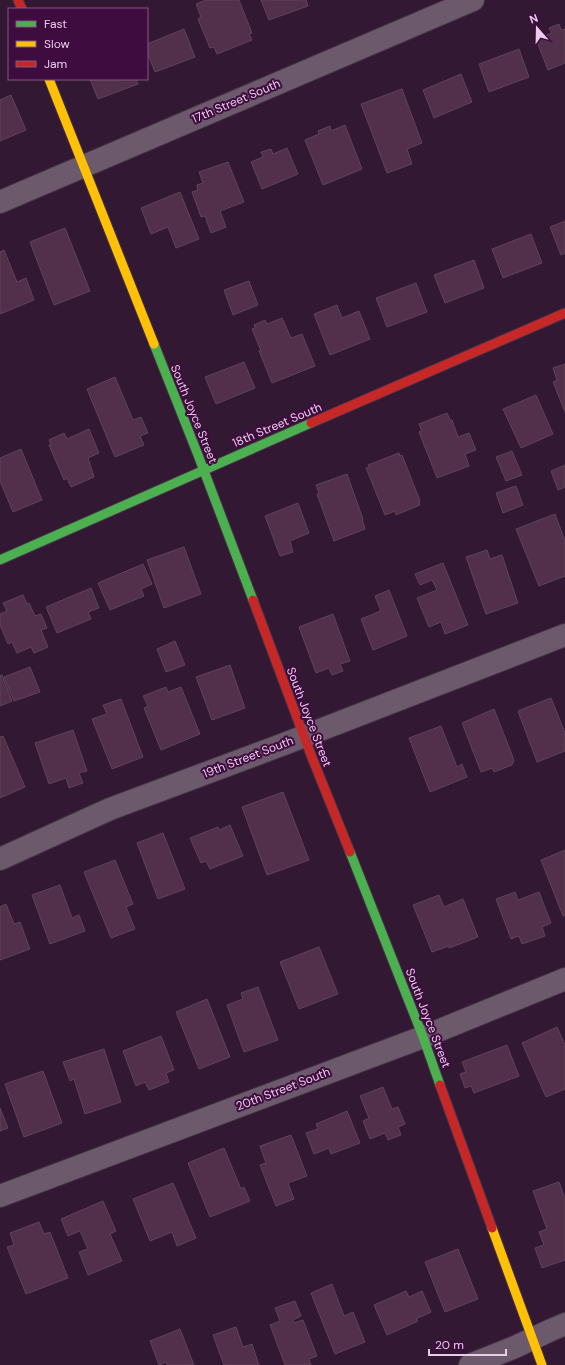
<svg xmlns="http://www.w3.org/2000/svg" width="565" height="1365" viewBox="0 0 565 1365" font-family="'DM Sans',sans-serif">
	<rect width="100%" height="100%" fill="#331833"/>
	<path fill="#522f4a" stroke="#5e4459" d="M206 0H239L252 33 249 34 252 40 217 54 214 47 210 48 198 19 201 17 196 4Z
		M261 0H306L308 6 269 20Z
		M559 24 561 30 565 29V63L548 70 536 39 552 33 549 28Z
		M184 29 195 57 155 72 147 52V44Z
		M519 49 529 77 489 92 479 64Z
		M461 74 472 102 434 118 423 90Z
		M90 79H136L138 84 98 99Z
		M402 89 422 143 407 149 412 164 387 173 361 104Z
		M11 95 26 130 0 141V100Z
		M345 125 362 169 323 185 305 140 319 134 318 131 330 126 331 131Z
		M287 148 298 174 262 189 251 162 263 157 261 152 271 149 273 154Z
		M228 162 244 202 220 211 226 227 211 233 205 216 201 217 192 192 198 190 197 185 203 183 199 172Z
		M180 192 199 239 176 248 168 227 151 234 141 208Z
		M565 221V253L561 255 550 227Z
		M65 228 90 291 54 305 30 242Z
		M531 234 542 263 503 278 492 249Z
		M4 250 17 282 26 278 34 300 0 314V252Z
		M474 260 484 288 445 303 434 275Z
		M249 281 258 305 233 315 224 290Z
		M416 283 427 312 387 327 376 298Z
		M337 305 342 318 359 311 370 339 330 355 314 314Z
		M282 318 291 338 302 334 315 366 272 383 259 351H261L252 329 255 328 254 325 265 320 267 324Z
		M244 362 255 388 216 404 205 377Z
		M565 364V412L553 382 557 380 553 368Z
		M115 377 133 420 141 417 148 433 140 436 144 445 115 457 87 389Z
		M536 395 553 434 521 448 503 409Z
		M447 413 450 420H452L458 437 469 433 476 450 465 454 469 466 437 478 419 432 422 431 419 424Z
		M89 429 99 453 88 458 94 477 71 487 67 478 64 480 49 445H51L49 440 64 433 67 439Z
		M21 449 42 500 13 512 0 481V458Z
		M512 451 522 475 506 481 496 457Z
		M399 453 400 456 402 455 420 501 419 502 420 505 396 515 395 511 385 515 366 468 369 467 368 465Z
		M565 465V487L558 490 551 471Z
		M347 474 363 519H362L365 529 334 541 317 494 319 493 316 485Z
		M516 486 523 505 503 513 496 493Z
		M298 503 309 533 290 541 293 552 280 556 265 516Z
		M555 514 565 541V576L539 586 516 529Z
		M184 547 201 594 164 608 147 560Z
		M487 550 490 559 502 555 518 603 486 614 466 557Z
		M443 563 468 625 445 634 441 622 429 627 417 598 437 590 432 580 420 585 415 574Z
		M143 564 152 584 141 589 144 596 110 610 98 583Z
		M91 588 99 608 88 612 91 619 57 633 46 607Z
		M389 590 407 636 373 650 361 619 381 611 375 596Z
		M23 595 27 604 29 603 35 616 41 614 47 628 41 630 48 647 34 653 31 647 17 653 12 642 8 644 0 625V614L7 611 3 603Z
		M333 614 350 661 340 664 343 671 332 675 329 668 316 673 299 627Z
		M175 641 185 665 166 672 157 649Z
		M230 665 245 708 212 720 196 677Z
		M30 667 40 692 14 701 4 677Z
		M2 675 12 701 0 706V676Z
		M166 687 168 692 181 687 200 734 161 750 144 708 148 706 143 696Z
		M551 698 565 733V751L537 762 518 711Z
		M121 699 143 757 112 769 92 719 107 714 103 705Z
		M494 709 514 760 512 765 494 772 492 768 481 772 462 723Z
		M441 726 457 767 462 764 467 777 430 792 409 738Z
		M73 730 87 771 79 773 83 783 69 788 66 778 49 784 35 743Z
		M3 736 25 787 0 798V737Z
		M283 792 309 860 267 875 242 807Z
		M230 825 243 856 210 869 206 861 201 863 190 838 218 827 219 830Z
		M163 833 185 889 158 899 137 843Z
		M565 850V915L563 916 541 860Z
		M115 860 133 904 126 907 135 929 111 938 84 872Z
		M60 885 72 918 79 915 85 931 50 944 32 895Z
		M515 892 518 900 539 892 551 923 542 927 545 936 522 944 519 936 511 939 496 899Z
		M439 895 444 907 463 899 478 937 449 948V946L432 952 413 905Z
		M6 904 14 924 20 922 30 949 0 960V907Z
		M319 947 338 994 299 1009 280 962Z
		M258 987 278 1040 244 1052 227 1005 243 999 241 993Z
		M207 999 230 1057 199 1069 176 1012Z
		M557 1027 565 1045V1089L546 1097 522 1043Z
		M161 1036 174 1070 166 1073 169 1082 149 1090 145 1082 136 1086 123 1051Z
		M507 1045 519 1076 474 1093 471 1086 465 1088 460 1074 466 1072 462 1062Z
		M104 1049 121 1102 85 1114 74 1079 70 1081 63 1062Z
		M43 1071 62 1123 24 1137 5 1084Z
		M383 1087 392 1109 398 1107 405 1124 398 1127 401 1135 388 1140 385 1133 370 1139 363 1121 369 1118 360 1096Z
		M0 1108 8 1128 0 1131Z
		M347 1111 360 1143 331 1154 329 1148 314 1154 306 1133 318 1129 316 1124Z
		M291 1135 307 1176 288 1183 294 1199 276 1206 260 1165 266 1163 260 1146Z
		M224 1148 241 1189 244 1187 250 1201 210 1217 188 1163Z
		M559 1182 565 1199V1260L542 1268 535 1248 544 1245 539 1232 547 1229 533 1191Z
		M173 1183 196 1238 177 1246 172 1232 150 1241 133 1199Z
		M103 1201 116 1231 110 1234 122 1261 88 1275 79 1252 88 1249 80 1231 68 1236 61 1219Z
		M39 1222 44 1234 50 1232 68 1278 26 1294 7 1247 14 1245 10 1233Z
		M458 1249 478 1299 445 1312 425 1262Z
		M332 1284 344 1316 353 1312 365 1342 335 1354 311 1293Z
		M406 1291 409 1297 422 1291 431 1312 416 1319 418 1321 387 1335 374 1305Z
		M295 1301 301 1316 293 1320 294 1323 303 1320 317 1356 309 1359 311 1365H285L270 1325 280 1321 275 1308Z
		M236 1327 243 1347 252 1344 259 1365H224L213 1335Z
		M180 1329 194 1365H167L166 1362 159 1365 150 1341Z"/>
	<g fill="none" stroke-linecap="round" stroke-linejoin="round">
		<g stroke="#473347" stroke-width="24">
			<path id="street" d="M0 202 473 0
				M0 859 110 809 284 744 565 635
				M0 1196 423 1037 565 979
				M470 1365 515 1347 551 1330 565 1324"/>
		</g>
		<g stroke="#473347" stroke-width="11">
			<path id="fast" d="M154 344 198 455 253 600
				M0 560 311 423
				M350 852 423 1037 440 1085"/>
		</g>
		<g stroke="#473347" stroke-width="11">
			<path id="slow" d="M49 79 154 344
				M492 1228 542 1365"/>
		</g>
		<g stroke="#473347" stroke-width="11">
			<path id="jam" d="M18 0 22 9
				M311 423 565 313
				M253 600 311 755 350 852
				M440 1085 492 1228"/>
		</g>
		<use href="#street" stroke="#6c596c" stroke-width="22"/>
		<use href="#fast" stroke="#4caf50" stroke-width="9"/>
		<use href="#slow" stroke="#ffc107" stroke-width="9"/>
		<use href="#jam" stroke="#c62828" stroke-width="9"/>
	</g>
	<g text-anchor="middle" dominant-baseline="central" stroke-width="4" stroke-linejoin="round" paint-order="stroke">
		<g font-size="12" fill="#eacce9" stroke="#3f0c3f">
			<text transform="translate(236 101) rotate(-23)">17th Street South</text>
			<text transform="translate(194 414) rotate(68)">South Joyce Street</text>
			<text transform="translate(277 425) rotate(-23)">18th Street South</text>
			<text transform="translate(309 717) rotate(69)">South Joyce Street</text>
			<text transform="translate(248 757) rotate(-21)">19th Street South</text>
			<text transform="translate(428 1018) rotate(69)">South Joyce Street</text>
			<text transform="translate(283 1089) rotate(-21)">20th Street South</text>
		</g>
	</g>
	<rect x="8" y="8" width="140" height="72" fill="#3f0c3f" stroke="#835983"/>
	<rect x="16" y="21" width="20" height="6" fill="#4caf50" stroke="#835983"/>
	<text x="44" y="28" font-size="12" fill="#eacce9">Fast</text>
	<rect x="16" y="41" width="20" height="6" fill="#ffc107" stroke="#835983"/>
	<text x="44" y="48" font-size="12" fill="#eacce9">Slow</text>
	<rect x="16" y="61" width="20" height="6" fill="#c62828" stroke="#835983"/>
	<text x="44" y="68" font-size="12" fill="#eacce9">Jam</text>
	<g transform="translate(537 28) rotate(340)" stroke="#3f0c3f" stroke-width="3" paint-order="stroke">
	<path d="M0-3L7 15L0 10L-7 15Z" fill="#eacce9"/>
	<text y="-6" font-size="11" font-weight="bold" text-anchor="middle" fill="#eacce9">N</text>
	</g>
	<path d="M429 1349v6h77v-6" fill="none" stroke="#eacce9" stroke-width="2"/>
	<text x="435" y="1349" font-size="12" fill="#eacce9" stroke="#3f0c3f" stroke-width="3" paint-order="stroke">20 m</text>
</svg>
